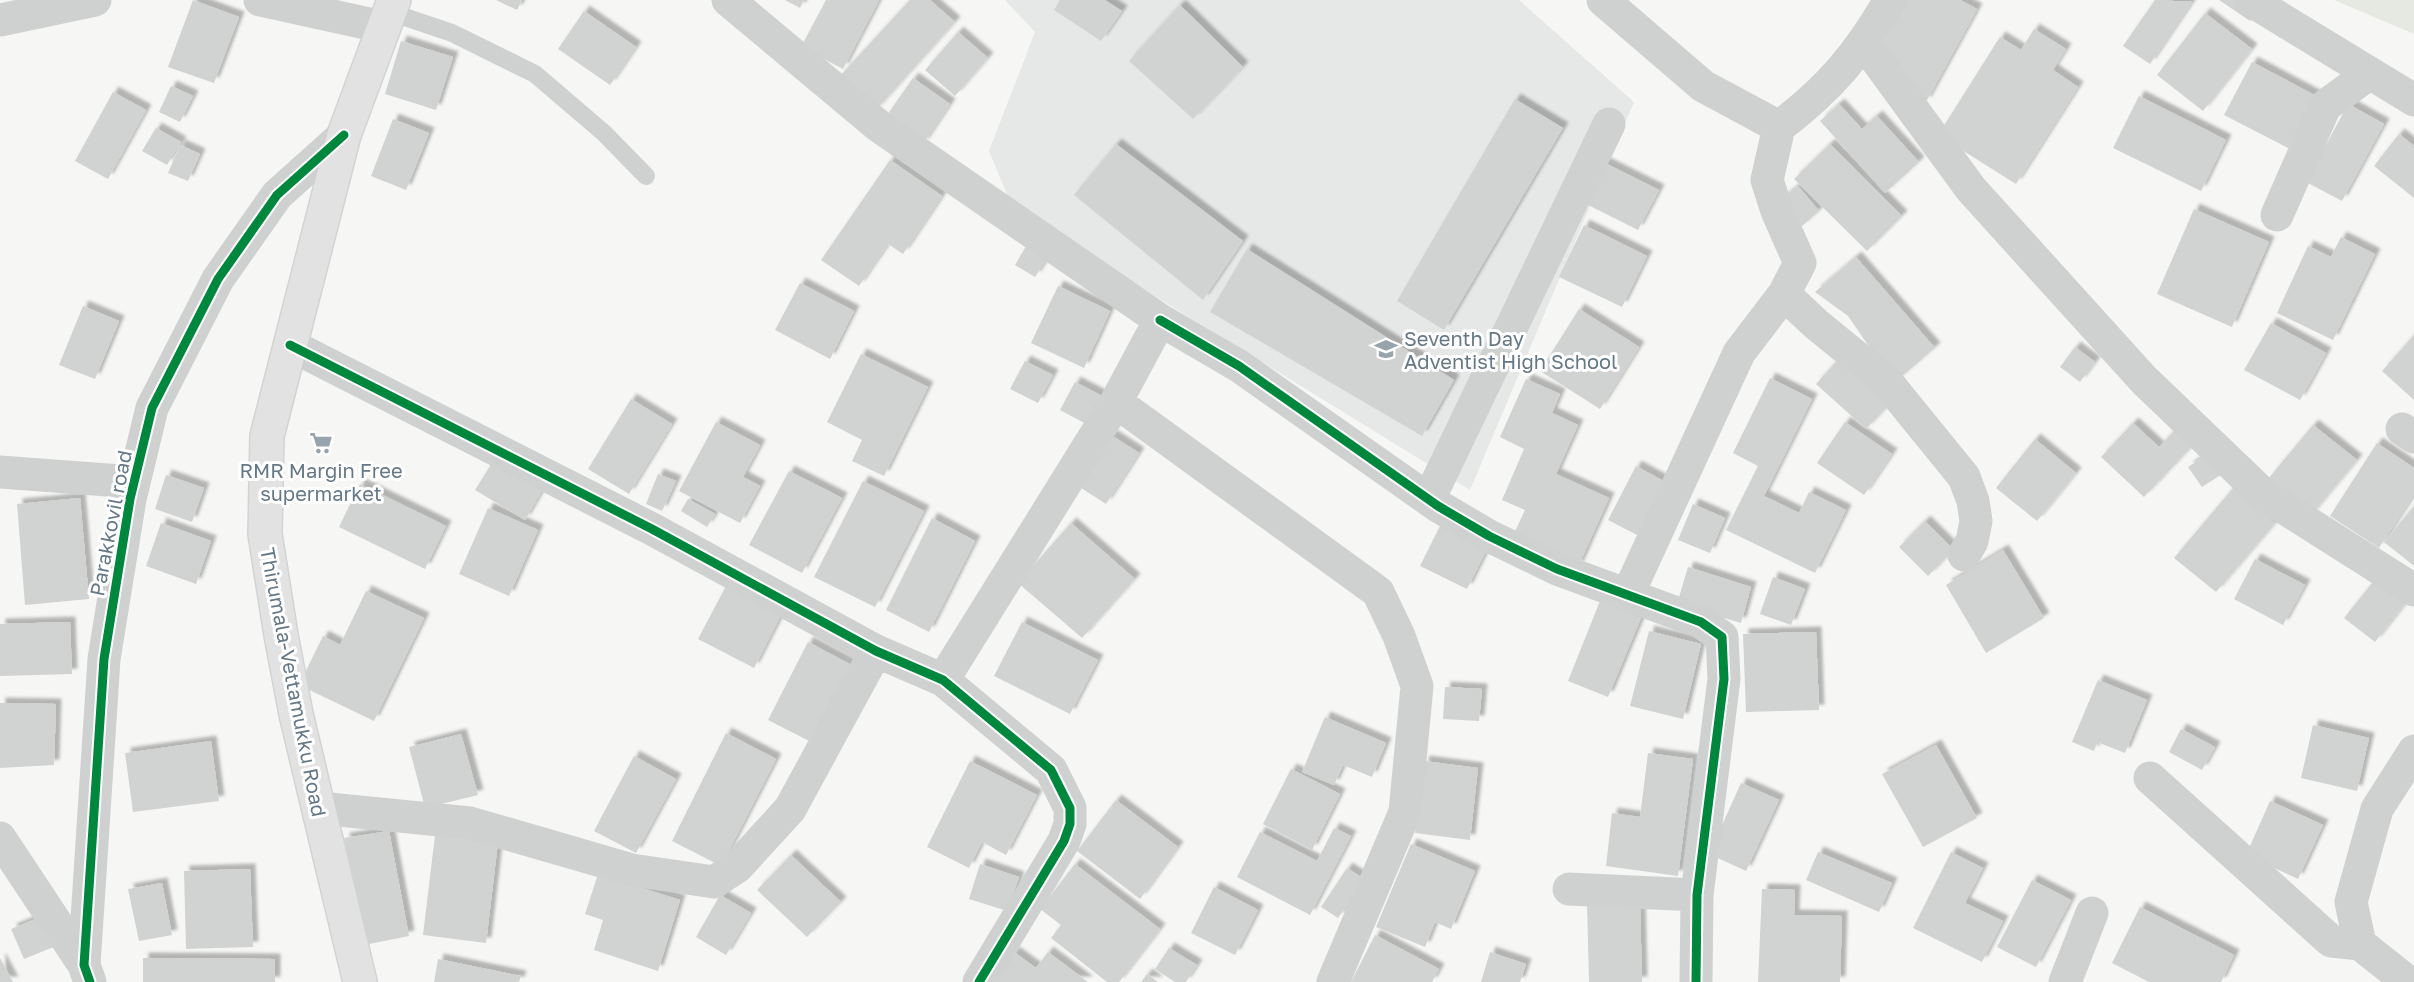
<svg xmlns="http://www.w3.org/2000/svg" width="2414" height="982" viewBox="0 0 2414 982" font-family="'Golos Text',sans-serif">
	<defs>
		<filter id="shadow"><feDropShadow dx="5.5" dy="-5.5" stdDeviation="1.5" flood-color="#0004"/></filter>
	</defs>
	<rect width="100%" height="100%" fill="#f6f6f4"/>
	<path fill="#e6e8e7" d="M1005 0H1519L1634 102 1470 490 1013 209 989 151 1035 32Z"/>
	<path fill="#e6e9e2" d="M2334 0H2414V34Z"/>
	<path fill="#d1d2d2" filter="url(#shadow)" d="M193 0 239 17 214 83 168 67Z
		M496 0H522L517 10Z
		M785 0H804L800 8Z
		M826 0H879L843 69 801 47Z
		M910 0H930L955 22 876 110 839 77Z
		M1060 0H1105L1122 11 1101 41 1054 10Z
		M1906 0H1960L1977 9 1926 102 1868 70Z
		M2155 0 2192 2 2150 64 2123 46Z
		M2219 0H2246L2259 9 2250 21Z
		M1180 5 1243 67 1193 119 1129 61Z
		M584 11 636 47 610 85 558 49Z
		M2205 13 2252 49 2203 111 2157 75Z
		M2034 29 2066 49 2053 70 2078 87 2016 184 1938 135 2000 37 2021 50Z
		M958 32 988 58 955 96 925 70Z
		M401 41 453 57 436 110 385 94Z
		M2252 62 2318 97 2290 149 2224 115Z
		M913 78 950 104 923 144 885 118Z
		M171 86 193 96 180 122 159 112Z
		M113 92 146 110 108 179 75 161Z
		M2139 96 2226 140 2201 191 2113 148Z
		M1515 99 1563 128 1444 330 1397 301Z
		M1839 104 1862 129 1877 116 1919 162 1885 193 1820 121Z
		M2348 104 2384 124 2342 201 2306 182Z
		M393 119 429 133 406 190 371 176Z
		M156 128 181 142 167 165 142 151Z
		M2399 134 2414 146V198L2374 166Z
		M1116 144 1243 241 1203 300 1074 195Z
		M1830 144 1902 216 1867 251 1794 179Z
		M180 145 200 154 188 181 168 173Z
		M890 160 942 196 903 254 888 244 859 286 821 260Z
		M1601 161 1659 190 1638 230 1580 201Z
		M1798 186 1819 211 1801 227 1778 202Z
		M2194 209 2269 242 2232 327 2157 294Z
		M1584 225 1647 256 1622 307 1559 277Z
		M2341 237 2375 254 2333 340 2277 313 2308 246 2331 257Z
		M1028 243 1049 255 1035 277 1015 265Z
		M1247 249 1454 380 1422 436 1210 312Z
		M1856 257 1935 348 1894 383 1848 316 1815 292Z
		M800 283 854 311 830 359 775 330Z
		M1058 286 1110 311 1084 368 1031 343Z
		M83 306 119 321 95 379 59 365Z
		M1579 309 1639 347 1600 409 1540 371Z
		M2271 323 2326 353 2300 400 2244 370Z
		M2414 335V400L2382 371Z
		M2075 347 2095 362 2080 382 2060 367Z
		M861 354 928 387 884 476 852 461 862 440 827 422Z
		M1842 355 1893 401 1866 429 1816 384Z
		M1025 361 1053 375 1038 403 1010 389Z
		M1770 378 1812 399 1764 496 1799 513 1809 492 1846 510 1815 573 1726 530 1758 466 1733 453Z
		M1526 379 1560 394 1552 413 1578 425 1556 474 1609 498 1578 567 1512 538 1525 510 1502 500 1524 449 1500 437Z
		M1075 382 1102 396 1088 425 1060 410Z
		M631 399 672 424 629 494 588 469Z
		M716 422 760 445 743 477 760 486 740 523 679 491Z
		M1845 422 1892 454 1864 495 1817 463Z
		M2133 423 2159 447 2177 428 2194 444 2144 497 2101 457Z
		M2313 425 2357 460 2311 515 2268 479Z
		M1111 435 1139 453 1106 504 1078 486Z
		M2035 439 2076 473 2037 521 1996 488Z
		M2377 443 2414 468V494L2379 548 2330 516Z
		M2208 454 2222 474 2202 487 2188 467Z
		M495 458 544 487 525 520 475 490Z
		M1636 466 1669 484 1641 537 1608 520Z
		M789 471 842 498 802 573 749 545Z
		M658 474 676 481 662 511 646 504Z
		M166 475 204 488 192 522 155 509Z
		M863 481 924 511 875 607 814 577Z
		M360 484 446 526 425 569 339 527Z
		M2233 488 2275 523 2216 592 2174 558Z
		M80 498 89 599 25 605 17 504Z
		M688 499 715 514 707 527 681 511Z
		M1693 504 1725 518 1710 553 1678 540Z
		M2414 506V566L2384 542Z
		M488 508 538 530 509 596 459 574Z
		M932 518 975 541 929 632 886 610Z
		M1925 521 1954 550 1928 576 1899 547Z
		M161 523 211 541 196 584 146 566Z
		M1071 523 1135 579 1082 638 1018 583Z
		M1440 526 1487 549 1467 589 1420 566Z
		M2003 550 2044 618 1986 653 1946 585Z
		M2255 559 2305 585 2283 625 2234 599Z
		M1688 567 1751 587 1741 623 1677 604Z
		M1773 577 1805 589 1791 625 1760 614Z
		M2377 577 2407 601 2375 642 2344 618Z
		M727 584 782 613 754 668 698 639Z
		M366 591 424 618 374 721 299 685 323 636 340 645Z
		M1600 601 1641 618 1608 697 1568 681Z
		M70 622 72 674 0 676V624Z
		M1022 622 1098 660 1070 714 994 676Z
		M1649 631 1701 644 1683 719 1630 706Z
		M1816 632 1819 710 1746 712 1743 634Z
		M808 642 857 668 817 745 768 720Z
		M2098 680 2147 700 2125 753 2097 742 2094 751 2072 742Z
		M1445 687 1482 689 1479 721 1443 719Z
		M0 703 56 704 54 765 0 768Z
		M1325 717 1386 743 1372 777 1343 765 1334 785 1302 772Z
		M2313 725 2369 738 2357 791 2301 778Z
		M2181 729 2215 747 2202 770 2169 752Z
		M726 733 776 759 721 866 672 841Z
		M461 734 478 795 425 808 409 747Z
		M211 741 219 801 133 812 125 753Z
		M1936 745 1977 818 1923 847 1882 774Z
		M1648 753 1693 759 1678 876 1606 866 1612 813 1640 817Z
		M634 756 676 779 636 853 594 831Z
		M970 761 1037 795 1006 855 982 842 969 868 927 847Z
		M1424 761 1478 768 1470 840 1415 833Z
		M1291 769 1340 794 1312 850 1263 824Z
		M1741 783 1779 800 1746 871 1709 854Z
		M1116 800 1178 847 1140 899 1077 851Z
		M2270 801 2323 825 2298 879 2246 855Z
		M1334 828 1351 836 1310 915 1237 877 1260 832 1317 861Z
		M389 831 409 936 364 945 344 838Z
		M435 835 498 842 486 943 423 935Z
		M1411 844 1475 871 1451 929 1435 922 1425 947 1376 927Z
		M1818 852 1892 883 1879 912 1806 880Z
		M1951 852 1983 868 1965 903 2003 921 1982 962 1913 928Z
		M791 855 841 902 807 937 757 890Z
		M980 864 1019 877 1007 911 969 899Z
		M1075 864 1160 929 1119 982H1107L1051 938 1061 925 1040 909Z
		M1347 868 1364 879 1338 918 1321 907Z
		M250 869 253 947 186 949 184 871Z
		M598 874 680 900 658 971 594 950 603 920 585 914Z
		M2032 880 2071 900 2036 967 1997 947Z
		M162 883 172 935 139 941 128 889Z
		M1214 887 1258 910 1235 955 1191 933Z
		M1762 889 1795 890 1794 915 1842 916 1840 982H1758Z
		M720 895 751 913 726 955 696 937Z
		M1640 903 1642 982H1589L1587 904Z
		M2140 907 2234 955 2221 982H2149L2112 963Z
		M43 916 56 946 24 959 11 929Z
		M1375 935 1439 969 1432 982H1351Z
		M1169 948 1197 965 1186 982H1175L1155 969Z
		M1014 952 1036 968 1048 952 1088 982H992Z
		M1490 952 1526 964 1520 982H1481Z
		M0 958 13 982H0Z
		M143 958 275 959V982H143Z
		M438 959 521 976 519 982H434Z
		M1147 974 1158 982H1141Z"/>
	<g fill="none" stroke-linecap="round" stroke-linejoin="round">
		<g stroke="#d2d4d4" stroke-width="36">
			<path id="secondary" d="M360 982 296 714 281 635 265 534 267 436 344 135 394 0"/>
		</g>
		<path stroke="#cfd1d1" stroke-width="18" d="M390 12 452 33 535 74 604 133 646 176"/>
		<path stroke="#cfd1d1" stroke-width="33" d="M260 0 383 27
			M728 0 880 127 1160 320 1116 402 943 680
			M1603 0 1703 86 1779 127C1830 88 1858 55 1890 0
			M2250 0 2414 100
			M0 20 95 0
			M1865 44 1971 189 2144 380 2264 495 2414 590
			M2277 215 2325 106 2370 73
			M1784 294 1816 324 1886 381 1964 477 1973 501 1976 521 1972 541 1964 555
			M1160 320 1239 366 1438 506 1489 536 1557 569 1701 622 1722 637 1724 679 1697 895 1696 982
			M290 345 652 529 876 651 943 680 1051 770 1070 808V824L1064 841 979 982
			M1116 402 1378 592 1399 636 1417 686 1405 812 1333 982
			M2402 429 2414 437
			M0 472 134 482
			M1429 499 1609 124
			M1628 594 1739 353 1784 294 1800 263 1777 211 1767 180 1779 127
			M2150 778 2331 941 2360 944
			M319 808 470 823 632 870 714 882 737 867 790 809 876 651
			M0 838 84 965
			M1569 889 1697 895
			M90 982 84 965 104 659 130 499 152 408 218 279 277 195 344 135
			M2065 982 2092 913
			M2408 982 2360 944 2351 902 2377 809 2414 751"/>
		<use href="#secondary" stroke="#e2e2e3" stroke-width="33"/>
		<g stroke="#fff" stroke-width="13">
			<path id="cycleway" d="M1160 320 1239 366 1438 506 1489 536 1557 569 1701 622 1722 637 1724 679 1697 895 1696 982
				M290 345 652 529 876 651 943 680 1051 770 1070 808V824L1064 841 979 982
				M90 982 84 965 104 659 130 499 152 408 218 279 277 195 344 135"/>
		</g>
		<use href="#cycleway" stroke="#00873e" stroke-width="9"/>
	</g>
	<defs>
		<g id="school-bare" transform="scale(1.8)"><path d="M0-5L7-2L0 1L-7-2ZM-4 1L0 2.5L4 1V4Q0 6-4 4Z" fill="#97a4ad" stroke="#fff" stroke-width="2.5" paint-order="stroke"/></g>
		<g id="supermarket-bare" transform="scale(1.8)"><path d="M-6-5.5h2.5l.6 2H6L4.5 2H-2.5L-4.4-4H-6ZM-1.5 3.2a1.3 1.3 0 1 0 .1 0ZM3 3.2a1.3 1.3 0 1 0 .1 0Z" fill="#97a4ad" stroke="#fff" stroke-width="2.5" paint-order="stroke"/></g>
	</defs>
	<g fill-rule="evenodd">
		<use href="#school-bare" x="1386" y="349"/>
		<use href="#supermarket-bare" x="321" y="443"/>
	</g>
	<g text-anchor="middle" dominant-baseline="central" stroke-width="6" stroke-linejoin="round" paint-order="stroke">
		<g font-size="20" fill="#647887" stroke="#fff" text-anchor="start">
			<text x="1404" y="338">Seventh Day<tspan x="1404" dy="23">Adventist High School</tspan></text>
			<text x="321" y="470" text-anchor="middle">RMR Margin Free<tspan x="321" dy="23">supermarket</tspan></text>
		</g>
		<g font-size="20" fill="#647887" stroke="#fff">
			<text transform="translate(110 523) rotate(-79)">Parakkovil road</text>
			<text transform="translate(294 682) rotate(79)">Thirumala-Vettamukku Road</text>
		</g>
	</g>
</svg>
